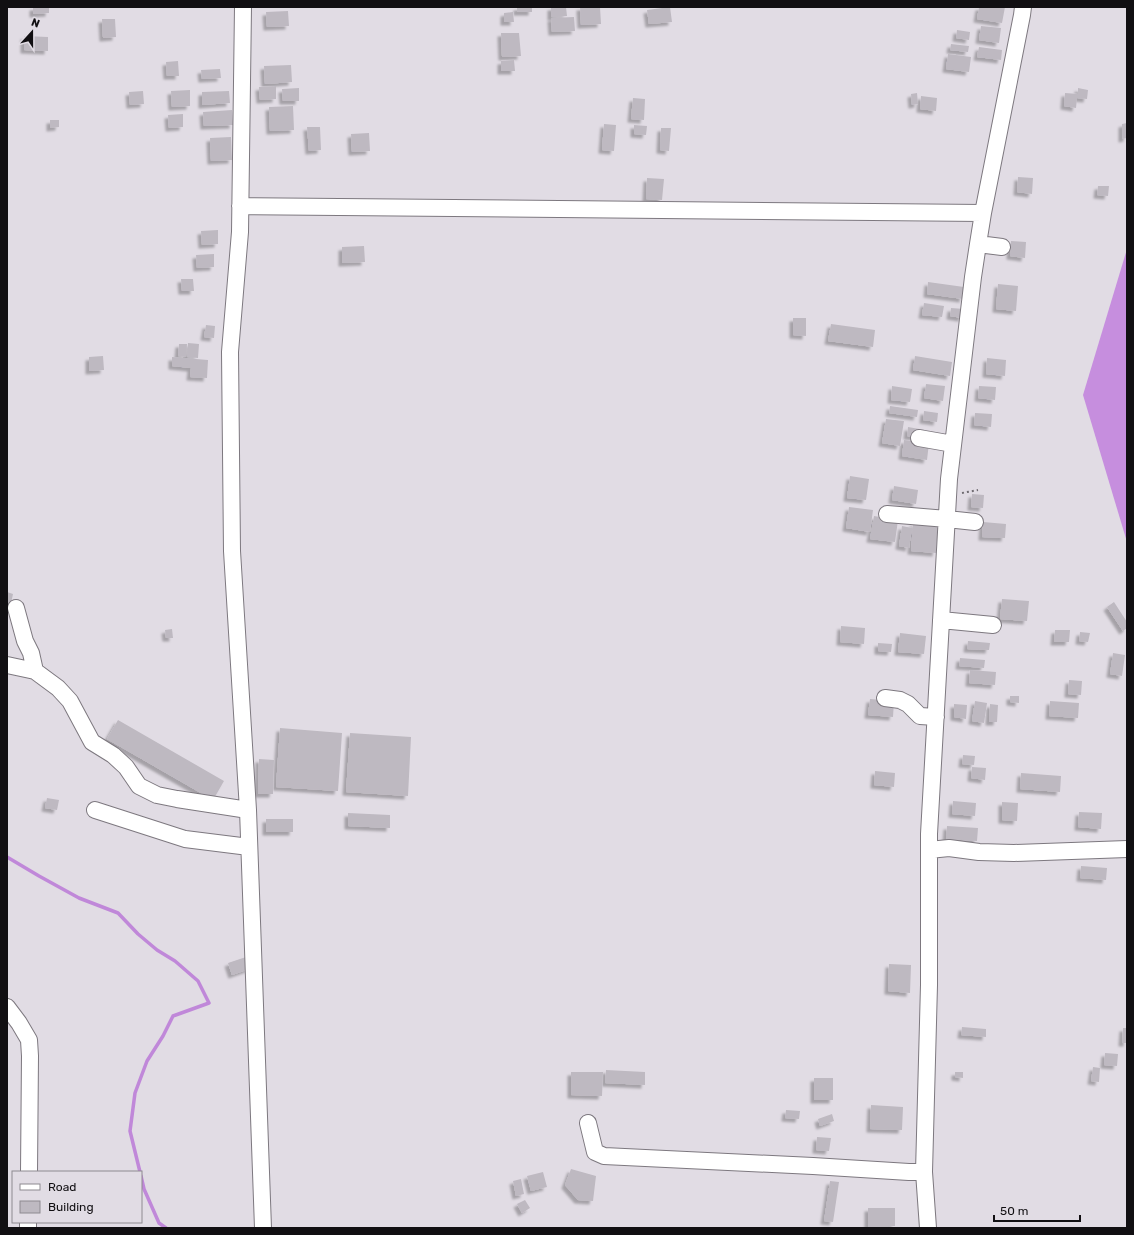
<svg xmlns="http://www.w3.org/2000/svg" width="1134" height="1235" viewBox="0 0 1134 1235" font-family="Rubik,sans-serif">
	<defs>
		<filter id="shadow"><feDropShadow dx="-3.5" dy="3.5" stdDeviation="1" flood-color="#0004"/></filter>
	</defs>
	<rect width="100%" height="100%" fill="#e1dce4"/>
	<path fill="#c68ede" d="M1127 249V542L1083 395Z"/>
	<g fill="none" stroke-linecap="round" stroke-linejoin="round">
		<path stroke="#c088d9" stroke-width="3.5" d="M7 857 39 876 79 898 118 913 138 934 157 950 175 961 198 981 209 1003 173 1016 163 1036 147 1061 135 1093 130 1131 140 1172
			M141 1176 144 1189 159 1223 166 1228"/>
	</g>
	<path fill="#beb9c1" filter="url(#shadow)" d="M33 7H49V13L33 14Z
		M517 7H532V12H517Z
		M551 7H566L567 16 551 17Z
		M580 7H600L601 24 581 25Z
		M670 7 672 22 649 24 647 10Z
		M979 7H1005L1002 23 977 19Z
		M288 11 289 26 267 27 266 12Z
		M513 12 514 22H504V13Z
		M574 17 575 31 552 32 551 18Z
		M102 19H115L116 37 103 38Z
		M981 26 1001 28 999 43 979 40Z
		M957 30 970 32 969 40 956 38Z
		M501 33H519L521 56 502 57Z
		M24 36 48 37V51L24 50Z
		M951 44 969 46 968 52 950 50Z
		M979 47 1002 50 1001 60 977 57Z
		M948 54 971 57 969 72 946 69Z
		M514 60 515 71H501V61Z
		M178 61 179 76H167L166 62Z
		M291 65 292 82 265 84 264 66Z
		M220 69 221 78 202 79 201 70Z
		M276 86V99L260 100 259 87Z
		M299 88V101H283L282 89Z
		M1078 88 1088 90 1087 99 1077 98 1076 108 1064 106 1065 93 1078 94Z
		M190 90V106L172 107 171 91Z
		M143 91 144 104 130 105 129 92Z
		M229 91 230 103 202 105V92Z
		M917 93 918 104 912 105 911 94Z
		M921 96 937 98 936 111 920 109Z
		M633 98 645 99 644 120 631 119Z
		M293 106 294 130 270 131 269 107Z
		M232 110 233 125 204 126 203 112Z
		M183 114V127L169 128 168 115Z
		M50 120H59V127L50 128Z
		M1127 123V138L1122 139V124Z
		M604 124 616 125 614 151 602 150Z
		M634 125 647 126 646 135 634 134Z
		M307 127H320L321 150 309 151Z
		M661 128H671L669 151 660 150Z
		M369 133 370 151 352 152 351 134Z
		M231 137 232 160 211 161 210 138Z
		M1018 177 1033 178 1032 194 1017 192Z
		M647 178 664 179 662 200 646 199Z
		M1098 186H1109L1108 196 1097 195Z
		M218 230V244L202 245 201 231Z
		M1011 241 1026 242 1025 258 1010 256Z
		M364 246 365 262 342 263V247Z
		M214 254V267L197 268 196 255Z
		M181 279H193L194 291H182Z
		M928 282 964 287 963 299 927 294Z
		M998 284 1018 286 1016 311 996 309Z
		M924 303 944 306 942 317 922 315Z
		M951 308 964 309 962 318 950 316Z
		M793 318H806V336L793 335Z
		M831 324 875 330 873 347 828 341Z
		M206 325 215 326 214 338 204 337Z
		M188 343 199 344 198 358 187 357Z
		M179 344H187L186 357 178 356Z
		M103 356 104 370 89 371V357Z
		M915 356 952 362 950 376 913 370Z
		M172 357 208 360 207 378 190 377 191 368 172 366Z
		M987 358 1006 360 1005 376 986 374Z
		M926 384 945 386 943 401 924 398Z
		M892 386 912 389 910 402 891 400Z
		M979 386 996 387 995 400 978 398Z
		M890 406 918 410 917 417 889 413Z
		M924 411 938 413 937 422 923 420Z
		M975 413 992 414 991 427 974 425Z
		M886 419 904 421 900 446 882 443Z
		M908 427 925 430 924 438 907 436Z
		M904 440 929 443 927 460 902 456Z
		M850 476 869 479 866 500 847 498Z
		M894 486 918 490 916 504 892 500Z
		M972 494 984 495 983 508 971 507Z
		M849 507 873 510 870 532 846 528Z
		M874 516 898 520 895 542 870 539Z
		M983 522 1006 524 1005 538 982 537Z
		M913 523 938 525 936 553 911 551Z
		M902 526 912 528 909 548 899 546Z
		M7 592 13 594 9 613H7Z
		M1002 599 1029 601 1027 621 1000 619Z
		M1114 602 1127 622V628L1123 631 1107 607Z
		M841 626 865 628 864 644 840 642Z
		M172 629 173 638H166L165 630Z
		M1055 630H1070L1069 642H1054Z
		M1080 632 1090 633 1088 642 1079 641Z
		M900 633 926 636 924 654 898 652Z
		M968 641 990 643 989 650 967 649Z
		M878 643 892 644 891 652 878 651Z
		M1113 653 1125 655 1122 676 1110 674Z
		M960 658 985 660 984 668 959 666Z
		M970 670 996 672 995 685 969 683Z
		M1069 680 1082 681 1081 695 1068 694Z
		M1010 696H1019V703L1010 702Z
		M870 699 894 701 893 717 868 715Z
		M975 701 987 703 984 723 972 721Z
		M1050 701 1079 703 1078 718 1049 716Z
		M954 704 967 705 966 719 954 717Z
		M990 704 998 705 997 722H989Z
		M118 720 224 781 213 800 107 739Z
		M280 728 342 733 338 791 276 787Z
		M350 733 411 737 408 796 346 792Z
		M963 755 975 756 974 765 962 764Z
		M259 759 274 760 273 794H258Z
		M972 767 986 768 985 780 971 778Z
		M875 771 895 773 894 787 874 785Z
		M1021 773 1061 776 1060 792 1020 789Z
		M47 798 59 800 57 810 45 808Z
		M953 801 976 803 975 816 952 814Z
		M1002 802 1018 803 1017 821 1002 820Z
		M1079 812 1102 813 1101 829 1078 827Z
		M348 813 390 815V828L348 826Z
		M266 819H293V832H266Z
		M947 826 978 828 977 841 946 839Z
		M1081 866 1107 868 1106 880 1080 878Z
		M246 957 249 969 232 975 228 963Z
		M889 964 911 965 910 993 888 991Z
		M962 1027 986 1029V1037L961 1035Z
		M1123 1028H1127V1043H1122Z
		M1105 1053 1118 1054 1117 1066 1104 1065Z
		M1093 1067 1100 1068 1099 1082 1091 1081Z
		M606 1070 645 1072V1085L605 1083Z
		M571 1072H603L602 1096 571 1095Z
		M955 1072H963V1078L955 1077Z
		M814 1078H833V1100H814Z
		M871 1105 903 1107 902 1130 870 1129Z
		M786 1110 800 1111 799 1119 785 1118Z
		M832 1114 834 1121 820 1126 818 1119Z
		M817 1137 831 1138 829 1151 816 1150Z
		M571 1169 596 1176 593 1201 578 1200 565 1185Z
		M543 1172 547 1187 531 1191 527 1176Z
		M521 1179 524 1194 516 1196 513 1181Z
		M830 1181 839 1182 833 1222 824 1221Z
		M525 1200 530 1208 522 1213 517 1204Z
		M868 1208H895V1226L868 1227Z"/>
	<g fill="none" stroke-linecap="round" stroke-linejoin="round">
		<g stroke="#7d787f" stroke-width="18">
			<path id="minor" d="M243 7 240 232 230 352 232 551 248 810 263 1228
				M240 206 983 213
				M978 244 1002 247
				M919 438 953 444
				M887 514 947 519 975 522
				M16 608 25 641 31 653 35 671
				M941 620 993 625
				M7 665 35 671 58 688 70 701 92 742 113 755 126 767 139 786 157 795 177 799 248 810
				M885 698 900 700 908 704 920 716 936 717
				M95 810 185 839 249 847
				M929 850 949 848 979 852 1014 853 1127 849
				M7 1007 19 1023 29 1040 30 1056 29 1172
				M588 1123 595 1152 604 1156 813 1166 909 1172H924
				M28 1228V1222
				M928 1228 924 1172 929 985V834L949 479 973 277 978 244 983 213 1022 15 1023 7"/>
		</g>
		<path stroke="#6f6b71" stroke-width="2" stroke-dasharray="2 3" stroke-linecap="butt" d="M962 493 978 490"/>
		<use href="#minor" stroke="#fff" stroke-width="16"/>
	</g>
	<rect width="1134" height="1235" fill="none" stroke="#110f12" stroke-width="16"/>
	<rect x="12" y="1171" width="130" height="52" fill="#e1dce4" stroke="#8e8a90"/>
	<rect x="20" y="1184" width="20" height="6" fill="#ffffff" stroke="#8e8a90"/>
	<text x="48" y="1191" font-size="12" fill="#110f12">Road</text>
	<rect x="20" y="1201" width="20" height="12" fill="#beb9c1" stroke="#8e8a90"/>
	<text x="48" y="1211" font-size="12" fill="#110f12">Building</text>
	<g transform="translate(32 32) rotate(21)" stroke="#e1dce4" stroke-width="3" paint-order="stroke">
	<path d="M0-3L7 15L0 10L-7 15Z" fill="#110f12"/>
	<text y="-6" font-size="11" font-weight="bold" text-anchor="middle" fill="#110f12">N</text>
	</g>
	<path d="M994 1215v6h86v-6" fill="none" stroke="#110f12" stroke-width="2"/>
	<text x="1000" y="1215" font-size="12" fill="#110f12" stroke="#e1dce4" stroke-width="3" paint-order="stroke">50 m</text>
</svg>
